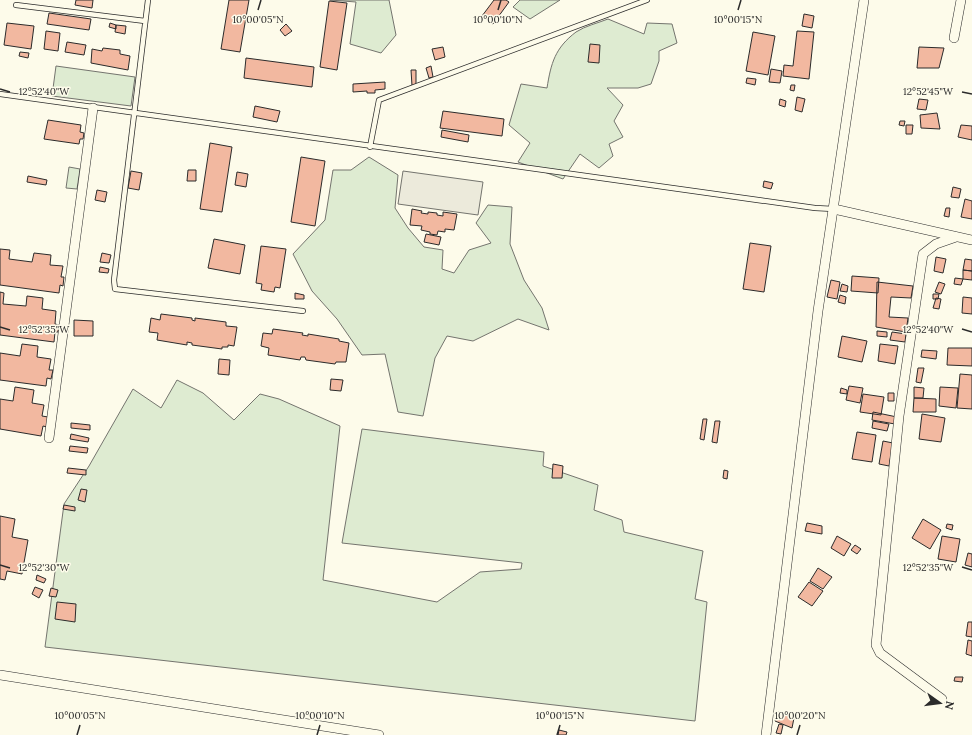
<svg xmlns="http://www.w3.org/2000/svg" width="972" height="735" viewBox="0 0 972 735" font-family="Lora,serif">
	<rect width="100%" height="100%" fill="#fdfbea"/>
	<path fill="#deebd1" stroke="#74746e" d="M330 0H389L396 35 381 53 350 44 356 2Z
		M520 0H560L530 19 513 7Z
		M608 19 644 34 647 23 672 24 677 43 659 51V61L651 84 638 88H607L623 105 614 121 623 137 609 144 613 156 599 168 580 154 563 179 518 162 530 143 509 125 521 84 547 88C551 63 555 48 576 32 585 26 598 23 608 19Z
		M56 66 135 77 131 106 52 96Z
		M369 157 398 175 395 208 408 228 424 247 443 250 442 269 454 273 469 250 491 243 476 223 488 205 512 207 510 244 524 280 542 308 549 330 518 319 473 341 447 336 435 358 423 416 398 412 385 354 362 355 337 319 312 291 293 254 325 220 333 170H351Z
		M69 167 80 169 77 189 66 188Z
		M177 380 203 393 234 420 260 394 279 399 340 426 323 580 437 602 480 572 521 569 522 563 342 543 362 429 544 452 543 466 598 485 594 510 622 520 624 532 703 551 695 599 707 602 695 721 45 647 64 504 89 466 133 389 161 408Z"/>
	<path fill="#eceadb" stroke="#74746e" d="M403 171 483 182 478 215 398 204Z"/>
	<path fill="#f2b8a0" stroke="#2b2b2b" d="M76 0H93L92 8 75 5Z
		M229 0H249L240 52 221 49Z
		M494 0H506L509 2 493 24 482 16Z
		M329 1 347 3 337 70 320 67Z
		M49 13 91 19 89 30 47 24Z
		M804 14 814 16 812 28 802 26Z
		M7 23 34 26 31 49 4 45Z
		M110 23 116 25V29L109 27Z
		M286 24 292 31 285 36 280 30Z
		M116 25 126 26 125 34 115 32Z
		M46 31 60 33 58 51 44 49Z
		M797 31 814 32 809 79 783 76 784 65 793 66Z
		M753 32 775 36 768 75 746 71Z
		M67 42 86 45 84 55 65 52Z
		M590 44 600 45 599 63 588 62Z
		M443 47 445 57 435 60 432 49Z
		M919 47 944 48 939 68H917Z
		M103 48 120 50V54L130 56 128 70 91 63 92 49 102 51Z
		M20 52 29 53 28 58 19 56Z
		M246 58 314 67 312 87 244 78Z
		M431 66 433 77 429 78 426 68Z
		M771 69 782 71 780 83 769 82Z
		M411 70H416V86H412Z
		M747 78 756 79 755 85 746 83Z
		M385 82V89L375 90V93H367V91L353 92V84Z
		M791 85H795L794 91 790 90Z
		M797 97 805 99 802 112 795 110Z
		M780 99 786 101 785 107 779 105Z
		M919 99 928 100 926 110 917 109Z
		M255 106 280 111 277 122 253 117Z
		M443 111 504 119 502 136 440 128Z
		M937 113 940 129 921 128 920 115Z
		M48 120 81 125 80 132 84 133 83 139H80L79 144 44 139Z
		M900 121H905L904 126 899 125Z
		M906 125H913L912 134H906Z
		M961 125 972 126V140L958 137Z
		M442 130 469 135 468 142 441 137Z
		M210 143 232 147 222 212 200 209Z
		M301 157 325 161 315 226 291 222Z
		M188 170H196V181H187Z
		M131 171 142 173 139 190 128 188Z
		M237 172 248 174 246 187 235 185Z
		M28 176 47 180 46 185 27 182Z
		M764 181 773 183 771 189 763 187Z
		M953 187 961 189 959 198 951 197Z
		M97 190 107 192 105 202 95 200Z
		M965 199 972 201V219L961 217Z
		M946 208H950L949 217 944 216Z
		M412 209 422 211 421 213 428 214V212L437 213V215L443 216V212L457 214 454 230 445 229V232L438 231 437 235 430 234V232L421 230 422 226 410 225Z
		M426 234 441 237 439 245 424 242Z
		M214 239 245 245 240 274 208 268Z
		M750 243 771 246 764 292 743 289Z
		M261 246 286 249 280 288 275 287 274 292 261 290 262 284 256 283Z
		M0 249 10 250 9 259 32 262 34 253 51 255 50 265 63 266 61 277H64L63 286 60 285 59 293 0 285Z
		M102 253 111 255 109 263 100 262Z
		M936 257 946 259 943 273 934 271Z
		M965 259 972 260V271L963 270Z
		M100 267 109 269 108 273 99 272Z
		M963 270 972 271V280L963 279Z
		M852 276 879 278 878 293 851 291Z
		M955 278 963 279 961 285 954 284Z
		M831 280 840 282 837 299 827 297Z
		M877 282 913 286 911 298 891 297 889 317 908 318 906 332 876 327Z
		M939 282 945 284 941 294 935 292Z
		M842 284 848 286 847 292 840 291Z
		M0 292 4 293 3 304 26 306 27 296 43 298 42 309 56 311 55 324 59 325 58 332H55L54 342 0 335Z
		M295 293 304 295V299H295Z
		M933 294H939L938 299H933Z
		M840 295 846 297 845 304 838 302Z
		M963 297 972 298V314L962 313Z
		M936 298 941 299 939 309 933 308Z
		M161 314 192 318V320L195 321V318L226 322V326L237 327 234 346 228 345V347H222V349L192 345V343L187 342V345L157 340 158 333 149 332 151 318 160 320Z
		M74 320 93 321V336H74Z
		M273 329 303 333 302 335 308 336V334L339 339V341L349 343 346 362H336L335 364 306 360 305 357H301L300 360 268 355 269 348 261 346 263 333 272 334Z
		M877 331 887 332V337L877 336Z
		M892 332 906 334 905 342 890 340Z
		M842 336 867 341 862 362 838 357Z
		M22 344 38 346 37 357 51 359 49 370H53L51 379 47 378 46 386 0 380V353L20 356Z
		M880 344 898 346 895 364 878 361Z
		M948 348H972V366L947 365Z
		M922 350 937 351 936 359 921 357Z
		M219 359 230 360 229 375 218 374Z
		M918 368H924L921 383 916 382Z
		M960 374 972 375V409L957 408Z
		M331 379 343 380 341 391 330 390Z
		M849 386 863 388 860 403 846 400Z
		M15 387 34 390 32 403 44 405 42 416 48 417 47 427 43 426 41 436 0 429V399L13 401Z
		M914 387 924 388 923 398H914Z
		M940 387 958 388 956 408 939 406Z
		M841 388 847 390V394L840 393Z
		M888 393H894V401H888Z
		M863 394 884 397 881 415 860 412Z
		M914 398 936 399V412H913Z
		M873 412 897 417 895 424 872 420Z
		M922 414 945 418 941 442 919 439Z
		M703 419H707L704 440 700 439Z
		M715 421H720L717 443 712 442Z
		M873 421 889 424 887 431 872 428Z
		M71 423 90 425V430L71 428Z
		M857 432 876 435 872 462 852 459Z
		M71 434 89 438 88 442 70 439Z
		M883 441 893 443 889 466 879 464Z
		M70 446 88 448 87 453 69 451Z
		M553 464 563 466 562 478H552Z
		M68 468 86 470V475L67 473Z
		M724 470 728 471 727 479 723 478Z
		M81 489 87 490 85 502 78 500Z
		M64 505 75 507V511L63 509Z
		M0 516 15 519 12 537 28 540 22 574 7 571 5 580 0 579Z
		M923 519 941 530 930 549 912 538Z
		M807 523 822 526V534L805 531Z
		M947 524 953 525 952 530 946 528Z
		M837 536 851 544 844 556 831 548Z
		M942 536 960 539 956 562 938 559Z
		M855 545 861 549 857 554 851 550Z
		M968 553 972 554V567L965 565Z
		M818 568 832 577 823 589 810 581Z
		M37 575 46 579 44 583 36 580Z
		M809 582 823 591 812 606 798 597Z
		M35 587 43 590 39 598 32 594Z
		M51 588 58 590 56 597 49 596Z
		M57 602 76 604 75 622 55 619Z
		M968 622H972V637L966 636Z
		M968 640 972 641V656L966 654Z
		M955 677H963L962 682 954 681Z
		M778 712 794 718 792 728 775 721Z
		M779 724 783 725 781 734 776 733Z
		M559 730 567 732 566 735H558Z"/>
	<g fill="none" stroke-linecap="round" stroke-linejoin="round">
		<g stroke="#2b2b2b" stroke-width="6">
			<path id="service" d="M148 0 114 280 115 289 303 311
				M16 5 145 21
				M0 94 815 208 834 209
				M370 147 379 100 647 0"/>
		</g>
		<g stroke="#2b2b2b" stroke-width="10">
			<path id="minor" d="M954 38 961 0
				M834 209 972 240
				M49 438 93 108
				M0 675 379 735
				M942 699 880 653 876 645 899 416 923 254 936 244 956 237
				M766 735 818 311 864 0"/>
		</g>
		<use href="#service" stroke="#fdfbea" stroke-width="4.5"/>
		<use href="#minor" stroke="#fdfbea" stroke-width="9"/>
	</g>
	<path fill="none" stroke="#2b2b2b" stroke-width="1.5" d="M258 10 261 0M498 10 501 0M738 10 741 0M0 89 10 92M962 92 972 94M0 327 10 330M962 329 972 332M0 565 10 568M962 567 972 570M77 735 80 725M317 735 320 725M557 735 560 725M797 735 800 725"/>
	<g font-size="10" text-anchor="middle" fill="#2b2b2b" stroke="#fdfbea" stroke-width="3" stroke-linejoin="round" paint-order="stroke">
		<text x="258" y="23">10°00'05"N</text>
		<text x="498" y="23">10°00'10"N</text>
		<text x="738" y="23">10°00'15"N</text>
		<text x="928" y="95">12°52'45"W</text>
		<text x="44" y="95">12°52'40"W</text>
		<text x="928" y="333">12°52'40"W</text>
		<text x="44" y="333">12°52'35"W</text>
		<text x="928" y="571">12°52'35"W</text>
		<text x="44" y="571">12°52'30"W</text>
		<text x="80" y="719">10°00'05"N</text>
		<text x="320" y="719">10°00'10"N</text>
		<text x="560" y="719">10°00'15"N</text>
		<text x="800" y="719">10°00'20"N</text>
	</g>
	<g transform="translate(940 703) rotate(104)" stroke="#fdfbea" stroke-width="3" paint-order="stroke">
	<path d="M0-3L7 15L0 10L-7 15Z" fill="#2b2b2b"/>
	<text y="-6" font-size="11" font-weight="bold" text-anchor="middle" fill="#2b2b2b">N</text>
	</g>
</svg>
